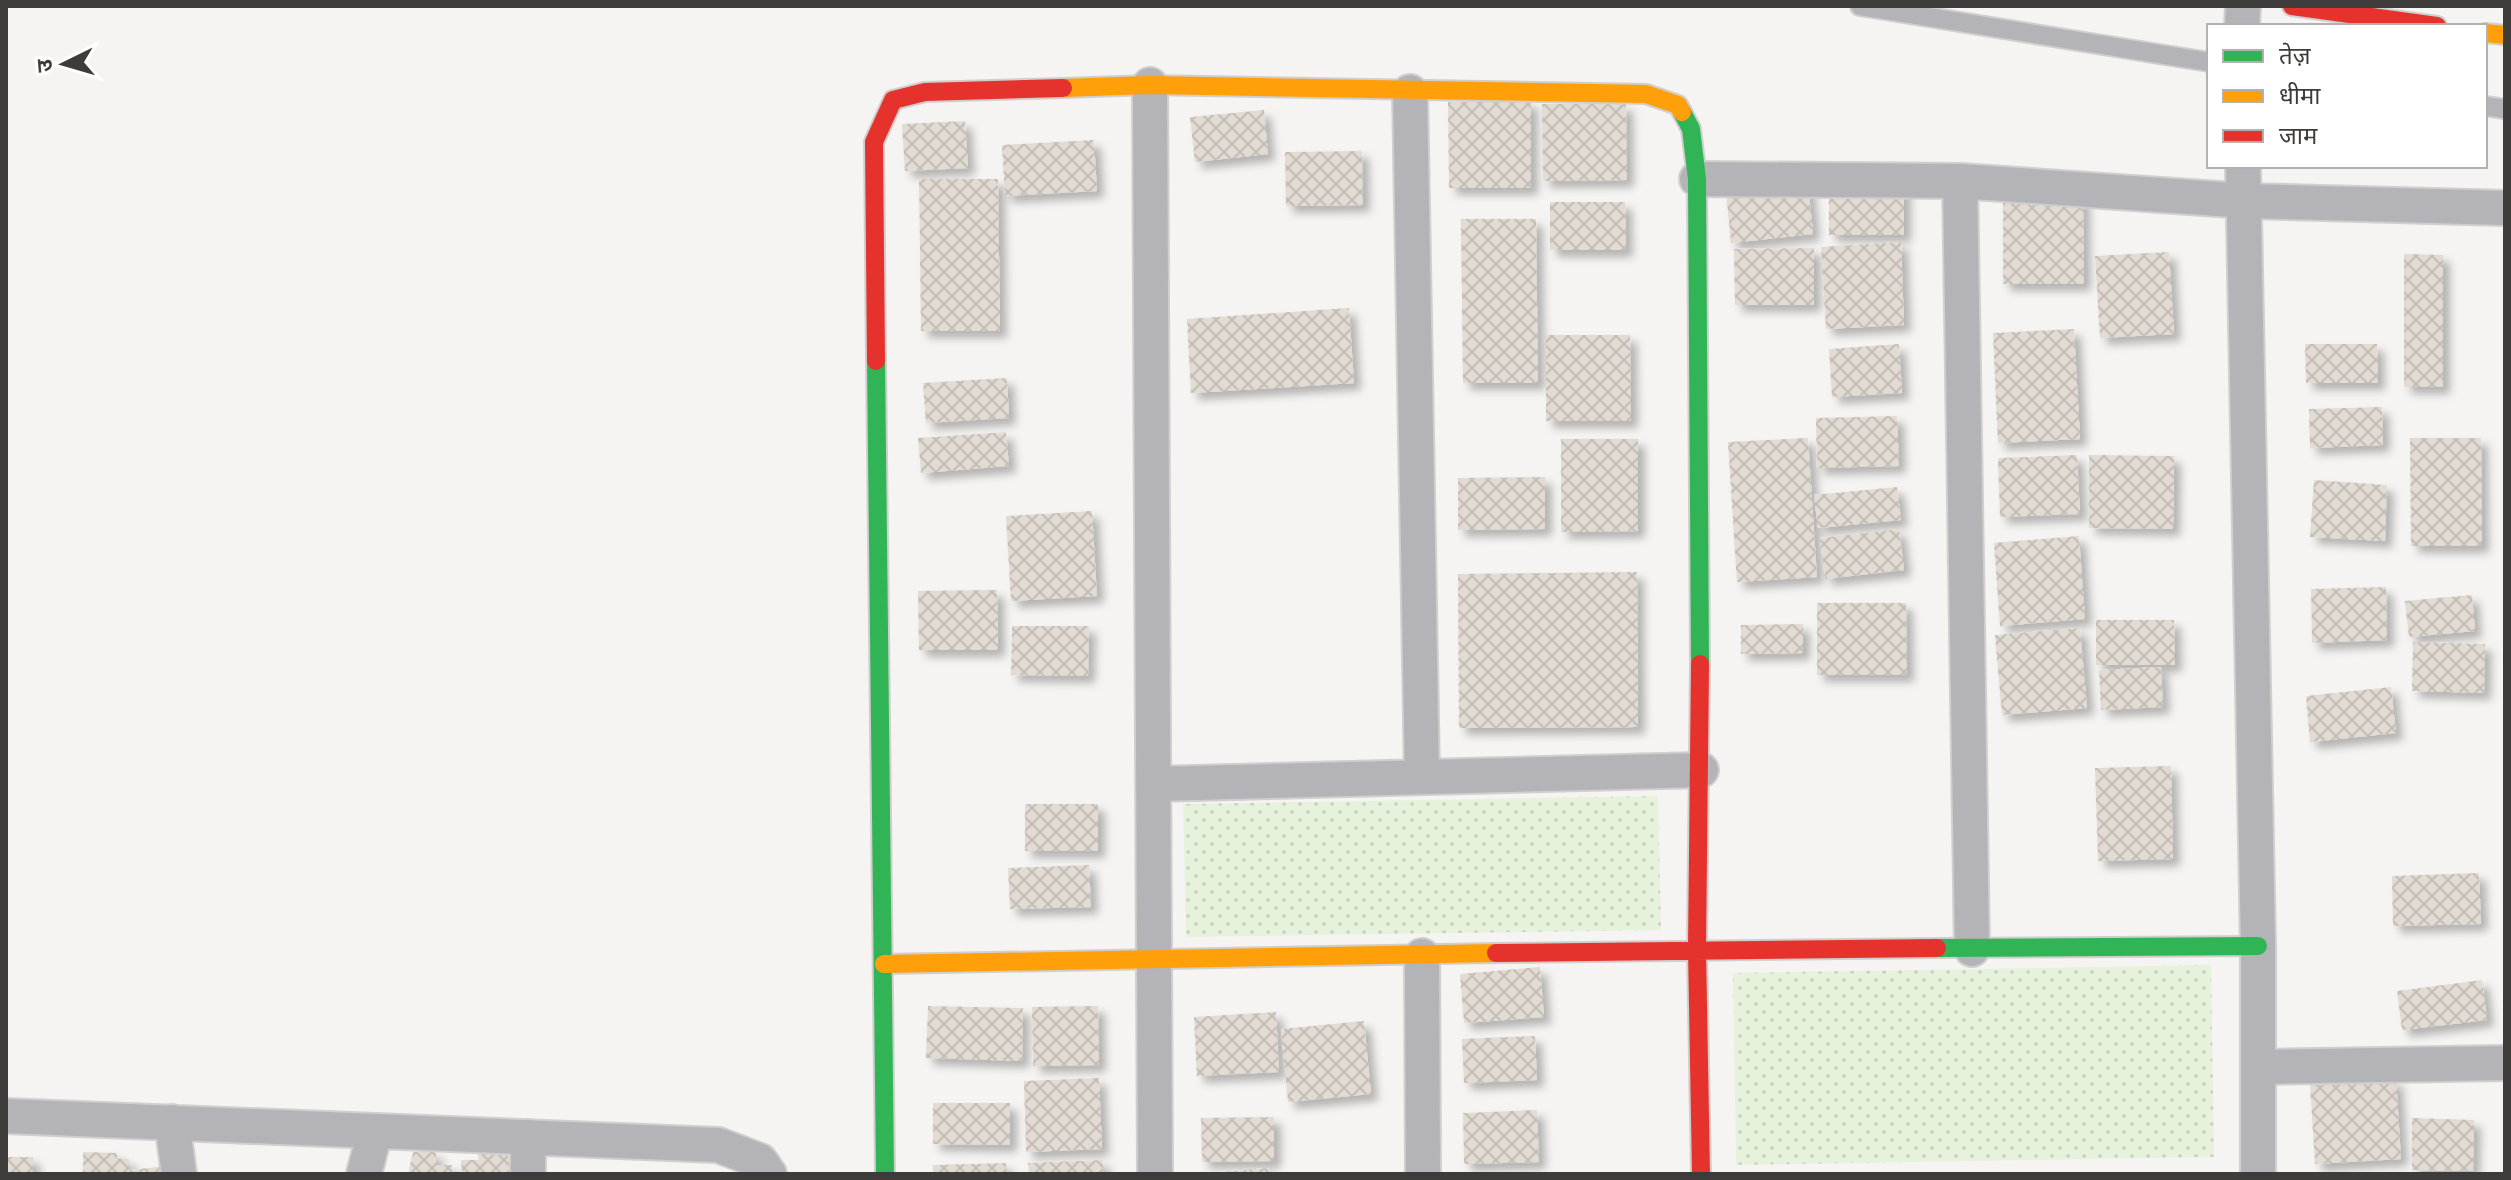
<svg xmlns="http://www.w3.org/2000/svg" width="2511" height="1180" viewBox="0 0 2511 1180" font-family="'Asap Condensed','Noto Sans Devanagari',sans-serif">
	<defs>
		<pattern id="park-dots" width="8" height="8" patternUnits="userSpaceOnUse" patternTransform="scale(2)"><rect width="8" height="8" fill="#e6f2dc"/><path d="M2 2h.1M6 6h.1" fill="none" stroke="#c6d0be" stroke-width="1.8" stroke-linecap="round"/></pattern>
		<pattern id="building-cross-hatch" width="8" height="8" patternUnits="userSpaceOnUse" patternTransform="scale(2)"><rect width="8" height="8" fill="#e2dbd3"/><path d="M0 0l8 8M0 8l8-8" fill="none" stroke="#c3bdb6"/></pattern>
		<filter id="shadow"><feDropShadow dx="7" dy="7" stdDeviation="4" flood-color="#0004"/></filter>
	</defs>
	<rect width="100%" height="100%" fill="#f6f4f2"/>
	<path fill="url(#park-dots)" d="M1658 796 1661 930 1186 937 1183 804Z
		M2211 965 2214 1157 1736 1165 1733 973Z"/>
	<path fill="url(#building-cross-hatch)" filter="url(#shadow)" d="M1531 101V188H1449L1448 102Z
		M1542 104H1626L1627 180 1543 181Z
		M1264 110 1268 154 1195 162 1190 117Z
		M965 121 968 168 905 171 902 124Z
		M1094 140 1097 191 1005 196 1002 145Z
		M1362 151 1363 205 1286 206 1285 152Z
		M919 179H998L1000 331H921Z
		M1808 183 1813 234 1731 243 1726 192Z
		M1829 186H1904V235H1829Z
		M2003 189 2083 196 2084 284H2003Z
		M1550 202H1625L1626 250H1550Z
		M1461 219H1536L1538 383H1463Z
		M1901 242 1904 325 1826 329 1821 247Z
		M1814 248V305H1735L1734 249Z
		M2169 252 2174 334 2100 338 2095 256Z
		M2404 254 2443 255V387H2404Z
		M1349 308 1354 383 1191 393 1187 319Z
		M2074 329 2080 439 1998 443 1993 333Z
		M1546 335H1630L1631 421H1546Z
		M1899 344 1902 393 1832 397 1829 349Z
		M2305 344H2377L2378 383H2306Z
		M1007 378 1009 418 926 423 923 383Z
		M2382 407 2383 445 2310 448 2309 409Z
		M1897 416 1899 466 1817 468 1816 418Z
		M1006 432 1009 466 921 473 918 438Z
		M1808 438 1817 577 1737 582 1728 442Z
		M2410 438H2481L2482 546H2411Z
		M1561 439H1638V531L1561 532Z
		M2077 455 2080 514 2000 517 1998 458Z
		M2089 455 2174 456 2173 529 2089 528Z
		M1545 477V529L1458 530V478Z
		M2314 480 2387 485 2385 541 2310 537Z
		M1897 487 1901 520 1818 528 1814 495Z
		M1092 511 1097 596 1011 601 1006 516Z
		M1899 529 1904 570 1825 579 1820 538Z
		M2079 536 2085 619 2000 626 1994 543Z
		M1637 572 1638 727 1459 728 1458 574Z
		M2386 587 2387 640 2312 643 2311 589Z
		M997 590 998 650H919L918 591Z
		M2472 595 2475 631 2409 637 2405 601Z
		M1817 603H1906L1907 675H1817Z
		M2096 620H2174L2175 665H2096Z
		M1803 624V653L1741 654V625Z
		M1012 626H1089L1088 676 1011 675Z
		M2080 628 2087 708 2002 715 1995 635Z
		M2413 642 2485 644 2484 693 2412 691Z
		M2161 667 2163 707 2101 710 2099 670Z
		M2391 687 2396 733 2310 742 2306 696Z
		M2171 766 2173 859 2098 861 2095 768Z
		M1025 804H1098V851H1025Z
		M1089 865 1091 907 1010 909 1008 868Z
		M2479 873 2481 924 2393 926 2392 876Z
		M1540 967 1544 1017 1464 1023 1460 974Z
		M2482 980 2487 1020 2402 1030 2397 991Z
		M928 1006 1023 1008 1022 1061 926 1058Z
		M1098 1006 1099 1065 1033 1066 1032 1007Z
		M1276 1012 1279 1072 1197 1076 1194 1017Z
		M1364 1021 1371 1094 1288 1102 1281 1029Z
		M1535 1036 1537 1080 1464 1083 1462 1039Z
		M1099 1078 1102 1149 1026 1152 1024 1081Z
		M2396 1079 2401 1159 2315 1164 2310 1084Z
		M933 1103H1010V1145L933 1144Z
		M1537 1110 1539 1162 1464 1164 1463 1113Z
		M1274 1117V1161L1202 1162 1201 1118Z
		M2412 1118 2474 1120 2473 1171 2412 1170Z
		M83 1152 117 1153V1159H129V1170L168 1166V1174H83Z
		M413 1152H436V1165H452V1174H408Z
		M478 1153H508V1158H513V1174H462L461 1160H479Z
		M6 1157H33V1174H6Z
		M1103 1160V1174H1029L1028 1163Z
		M1006 1163 1007 1174H933V1165Z
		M1268 1168 1269 1174H1220V1172Z"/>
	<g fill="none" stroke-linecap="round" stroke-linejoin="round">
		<g stroke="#d0cfce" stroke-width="22">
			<path id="lane" d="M1860 6 2209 62
				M2485 106 2505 109"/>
		</g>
		<g stroke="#d0cfce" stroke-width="38">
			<path id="street" d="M2242 26 2243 6
				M1150 85 1155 1174
				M1410 92 1422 777
				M2243 166 2258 946V1174
				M1697 179 1960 181 2247 201 2505 208
				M1960 181 1972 949
				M1155 784 1701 770
				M1422 956 1423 1174
				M2259 1067 2505 1063
				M6 1116 718 1145 760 1161 769 1174
				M172 1122 179 1174
				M364 1174 375 1131
				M528 1174V1137"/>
		</g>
		<g stroke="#d0cfce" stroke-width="22">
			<path id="fast" d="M1682 112 1691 129 1697 179 1700 664
				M876 361 885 1174
				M1937 948 2258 946"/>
		</g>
		<g stroke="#d0cfce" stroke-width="22">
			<path id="slow" d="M2485 33 2505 35
				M1063 88 1150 85 1646 94 1678 105 1682 112
				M884 964 1496 953"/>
		</g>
		<g stroke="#d0cfce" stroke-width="22">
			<path id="jam" d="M2292 6 2437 26
				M876 361 874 142 893 100 925 92 1063 88
				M1700 664 1697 949 1701 1174
				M1496 953 1937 948"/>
		</g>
		<use href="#lane" stroke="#b3b3b8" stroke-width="18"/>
		<use href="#street" stroke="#b3b3b8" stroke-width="34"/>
		<use href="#fast" stroke="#30b455" stroke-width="18"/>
		<use href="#slow" stroke="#ff9f0a" stroke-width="18"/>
		<use href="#jam" stroke="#e5322d" stroke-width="18"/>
	</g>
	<rect width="2511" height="1180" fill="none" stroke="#3d3c3a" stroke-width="16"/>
	<rect x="2207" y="24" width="280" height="144" fill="#ffffff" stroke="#b1b1b0" stroke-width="2"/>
	<rect x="2223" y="50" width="40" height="12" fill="#30b455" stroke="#b1b1b0" stroke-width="2"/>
	<text x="2279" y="64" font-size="24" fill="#3d3c3a">तेज़</text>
	<rect x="2223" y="90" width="40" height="12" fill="#ff9f0a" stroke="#b1b1b0" stroke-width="2"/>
	<text x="2279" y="104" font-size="24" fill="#3d3c3a">धीमा</text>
	<rect x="2223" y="130" width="40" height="12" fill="#e5322d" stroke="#b1b1b0" stroke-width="2"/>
	<text x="2279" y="144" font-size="24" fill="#3d3c3a">जाम</text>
	<g transform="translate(64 64) rotate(265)" stroke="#ffffff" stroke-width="6" paint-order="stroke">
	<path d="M0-6L14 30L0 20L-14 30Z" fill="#3d3c3a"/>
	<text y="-12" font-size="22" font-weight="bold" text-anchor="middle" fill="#3d3c3a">उ</text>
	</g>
</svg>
